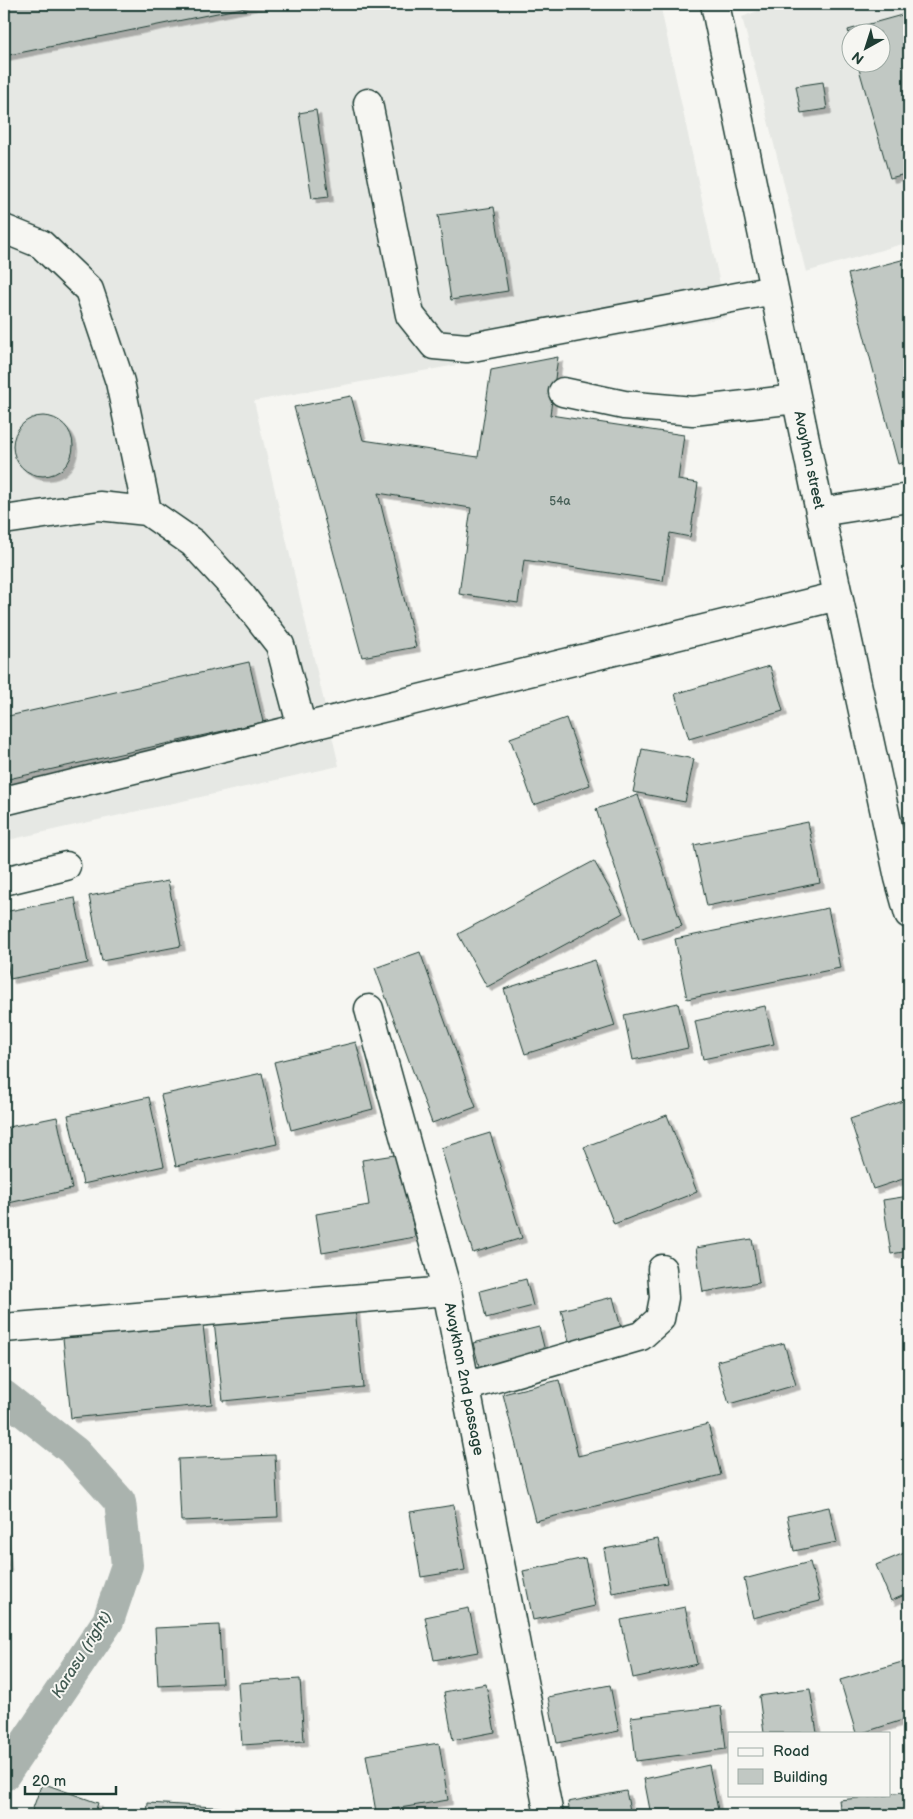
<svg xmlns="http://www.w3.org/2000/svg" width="913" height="1819" viewBox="0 0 913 1819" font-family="'Balsamiq Sans',sans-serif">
	<defs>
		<filter id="shadow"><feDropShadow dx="4.5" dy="4.5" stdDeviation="0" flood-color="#0004"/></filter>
	</defs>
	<rect width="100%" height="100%" fill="#f6f6f2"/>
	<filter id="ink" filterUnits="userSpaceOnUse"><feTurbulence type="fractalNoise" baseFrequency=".02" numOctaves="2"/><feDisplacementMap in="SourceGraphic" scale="10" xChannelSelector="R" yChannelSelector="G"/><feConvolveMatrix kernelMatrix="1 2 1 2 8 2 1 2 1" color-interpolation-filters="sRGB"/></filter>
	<g filter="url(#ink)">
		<path fill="#e6e8e4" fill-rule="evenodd" d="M4 4H660L727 317 254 401 339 766 4 841Z
			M776 4H909V242L806 272 742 17ZM850 32H880V62H850Z"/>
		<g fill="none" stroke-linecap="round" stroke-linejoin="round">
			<path stroke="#aab3ae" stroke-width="32" d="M4 1396 75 1452 120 1502 127 1565 108 1621 4 1775"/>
		</g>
		<path fill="#c1c8c3" stroke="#1f3d34" filter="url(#shadow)" d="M4 4H262L4 56Z
			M909 13V173L890 178 857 62H880V32H850V38L848 30Z
			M823 82 827 109 801 113 796 86Z
			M316 110 329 197 312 199 299 113Z
			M494 207 508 291 451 300 438 215Z
			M909 258V461L898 464 848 274Z
			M558 357 550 415 684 435 678 480 698 483 690 537 670 533 663 581 524 560 518 603 459 594 471 508 378 493 416 647 362 657 294 407 351 396 363 440 478 457 491 370Z
			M13 446a30 30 0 1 1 60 0a30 30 0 1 1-60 0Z
			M249 662 263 722 4 780V717Z
			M770 666 783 711 689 739 675 694Z
			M566 718 590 785 534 805 510 738Z
			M642 749 694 759 685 802 633 792Z
			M638 795 682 926 639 940 596 809Z
			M808 822 820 883 707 906 694 845Z
			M594 861 623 913 487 987 458 934Z
			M168 881 181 946 102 961 89 896Z
			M75 898 88 963 10 979 4 947V912Z
			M828 908 840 968 687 999 675 939Z
			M420 952 476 1107 432 1123 375 968Z
			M595 960 615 1026 525 1054 504 989Z
			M678 1003 688 1048 633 1060 624 1015Z
			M765 1006 774 1044 703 1059 695 1021Z
			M356 1042 373 1109 291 1130 274 1062Z
			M262 1073 277 1144 176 1166 161 1095Z
			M149 1097 164 1166 83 1184 68 1115Z
			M909 1099V1177L873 1189 850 1119Z
			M667 1115 697 1192 614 1224 584 1147Z
			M57 1117 72 1189 4 1204V1128Z
			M490 1133 522 1238 473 1253 441 1148Z
			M401 1154 415 1237 322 1253 316 1214 369 1205 362 1160Z
			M909 1196V1251L891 1254 883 1200Z
			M752 1239 759 1283 703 1292 696 1248Z
			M526 1279 533 1306 486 1318 480 1291Z
			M613 1297 622 1332 570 1345 561 1310Z
			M355 1308 363 1387 223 1401 214 1321Z
			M203 1325 212 1404 71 1418 63 1338Z
			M539 1327 546 1355 480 1370 473 1343Z
			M784 1343 796 1385 729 1404 717 1361Z
			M559 1380 578 1456 708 1424 721 1475 535 1521 503 1394Z
			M275 1455 278 1517 181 1521 178 1459Z
			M454 1505 465 1570 421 1577 410 1512Z
			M829 1507 837 1542 794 1551 787 1516Z
			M4 1529 7 1567H4Z
			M658 1539 667 1583 612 1593 604 1549Z
			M909 1551V1593L891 1601 876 1565Z
			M585 1558 595 1606 533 1620 523 1571Z
			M810 1562 820 1601 753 1618 744 1579Z
			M685 1607 697 1664 633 1678 621 1620Z
			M469 1608 478 1652 434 1660 425 1617Z
			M219 1625 222 1683 158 1686 155 1628Z
			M909 1660V1718L862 1733H856L840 1680Z
			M300 1679 304 1741 242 1745 238 1683Z
			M486 1684 495 1732 453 1740 444 1692Z
			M610 1685 619 1731 557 1743 548 1697Z
			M810 1689 817 1733H764L759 1696Z
			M721 1706 726 1749 636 1761 631 1717Z
			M439 1743 448 1800 376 1812 366 1755Z
			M709 1765 719 1815H651L644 1779Z
			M42 1783 98 1803 94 1815H45L32 1811Z
			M626 1791 631 1815H570L568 1802Z
			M909 1791V1815H841L839 1800 889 1795V1794Z
			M148 1803 247 1809 246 1815H147Z"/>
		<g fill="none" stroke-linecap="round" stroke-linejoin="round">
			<g stroke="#1f3d34" stroke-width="31">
				<path id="minor" d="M715 4 820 512 899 878 909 914
					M368 103 410 315 434 345 467 348 774 290
					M4 229 41 244 89 290 120 382 147 511
					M563 392 624 405 693 411 796 399
					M820 512 909 498
					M4 520 99 506 147 511 193 543 241 595 280 645 302 728
					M4 801 838 596
					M4 881 66 866
					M369 1009 447 1291
					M4 1328 447 1291 549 1815
					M465 1387 641 1336 660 1319 664 1298 662 1269"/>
			</g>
			<use href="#minor" stroke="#f6f6f2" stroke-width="28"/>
		</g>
	</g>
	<g text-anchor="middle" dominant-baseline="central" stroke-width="4" stroke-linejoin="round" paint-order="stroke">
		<g font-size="12" fill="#486058">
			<text x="560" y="501">54а</text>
		</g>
		<g font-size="15" fill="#1f3d34" stroke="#f6f6f2">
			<text transform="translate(809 460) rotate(78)">Avayhan street</text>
			<text transform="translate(464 1379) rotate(79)">Avaykhon 2nd passage</text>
		</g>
		<g font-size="16" font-style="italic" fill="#425a52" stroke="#f6f6f2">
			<text transform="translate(82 1655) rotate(-58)">Karasu (right)</text>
		</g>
	</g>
	<rect width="913" height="1819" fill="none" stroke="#f6f6f2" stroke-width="20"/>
	<rect x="10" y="10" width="893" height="1799" fill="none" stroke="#1f3d34" stroke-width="2" filter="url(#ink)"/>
	<rect x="728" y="1732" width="162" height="65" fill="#f6f6f2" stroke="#a0aca6"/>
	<rect x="738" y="1748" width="25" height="8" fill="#f6f6f2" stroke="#a0aca6"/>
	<text x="773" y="1756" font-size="15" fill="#1f3d34">Road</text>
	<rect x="738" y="1769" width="25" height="15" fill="#c1c8c3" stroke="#a0aca6"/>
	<text x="773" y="1782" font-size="15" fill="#1f3d34">Building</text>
	<g transform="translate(866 48) rotate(219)"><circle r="24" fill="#f6f6f2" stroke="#a0aca6"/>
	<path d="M0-4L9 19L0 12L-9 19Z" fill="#1f3d34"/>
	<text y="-8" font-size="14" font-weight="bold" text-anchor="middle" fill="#1f3d34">N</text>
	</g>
	<path d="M25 1786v8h91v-8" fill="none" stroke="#1f3d34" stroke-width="2.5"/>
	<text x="32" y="1786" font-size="15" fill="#1f3d34" stroke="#f6f6f2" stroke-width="4" paint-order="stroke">20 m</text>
</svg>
